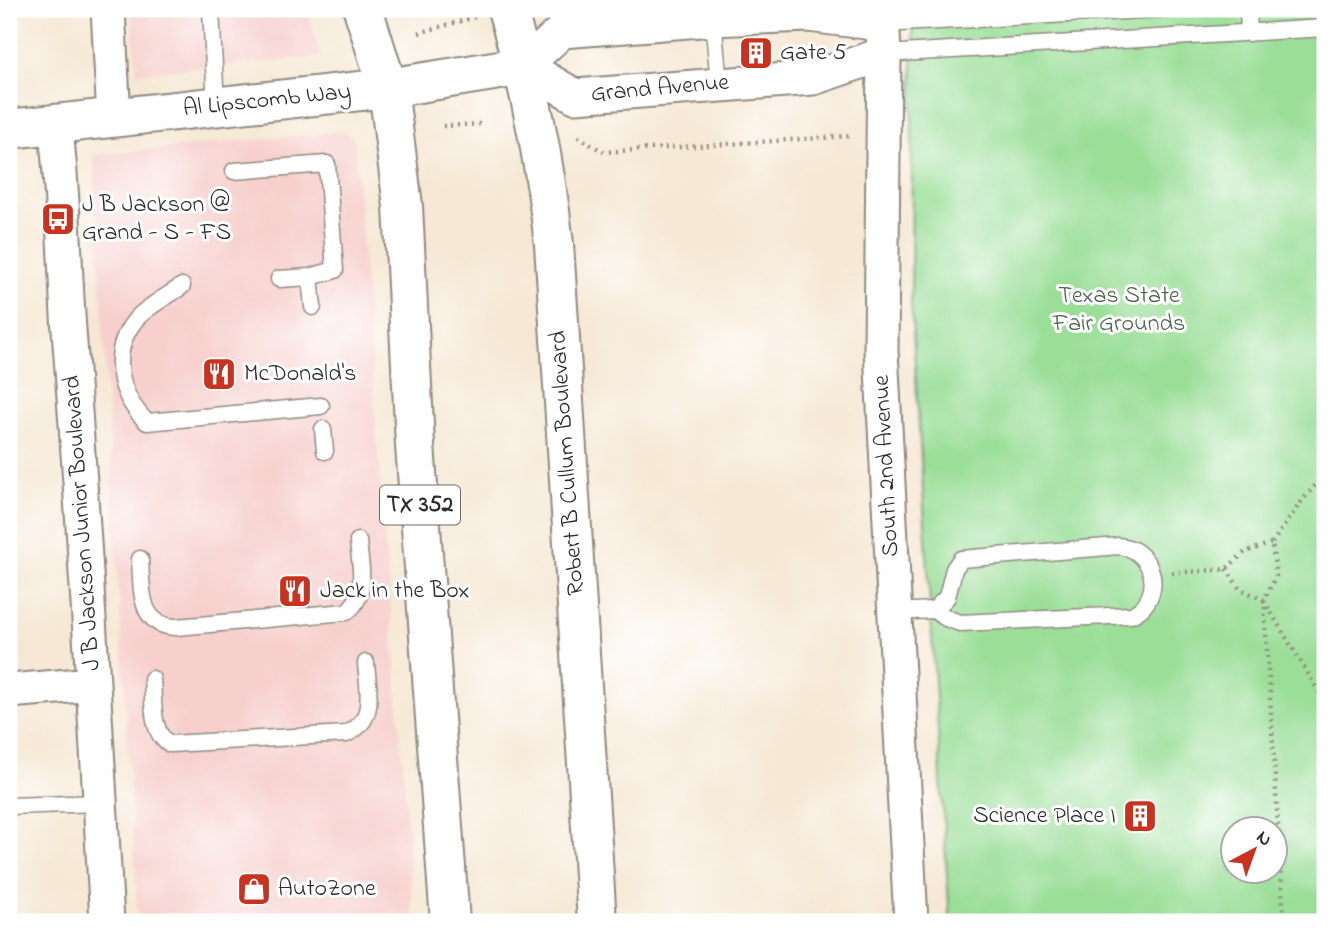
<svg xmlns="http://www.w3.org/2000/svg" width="1334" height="931" viewBox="0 0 1334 931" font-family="'Indie Flower',sans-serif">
	<rect width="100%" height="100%" fill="#fff"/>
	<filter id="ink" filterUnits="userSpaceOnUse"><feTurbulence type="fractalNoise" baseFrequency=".0143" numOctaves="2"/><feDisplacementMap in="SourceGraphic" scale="14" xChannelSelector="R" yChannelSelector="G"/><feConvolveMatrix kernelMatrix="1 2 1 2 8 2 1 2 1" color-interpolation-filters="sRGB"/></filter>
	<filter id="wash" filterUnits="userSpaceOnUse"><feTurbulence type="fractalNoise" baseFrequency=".00686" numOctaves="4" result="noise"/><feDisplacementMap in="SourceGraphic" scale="28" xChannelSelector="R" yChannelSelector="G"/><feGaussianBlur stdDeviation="1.57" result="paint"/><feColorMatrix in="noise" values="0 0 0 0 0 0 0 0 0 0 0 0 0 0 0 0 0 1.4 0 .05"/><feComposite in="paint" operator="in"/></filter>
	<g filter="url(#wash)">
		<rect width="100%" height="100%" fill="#f6e8d4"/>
		<path fill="#f7d0cd" d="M130 9H307L321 57 137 73Z
			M345 131 354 140 407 818 413 922H138L93 155Z"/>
		<path fill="#9ade97" stroke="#628461" stroke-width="2" fill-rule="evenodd" d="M913 9H1325V922H950L911 301ZM1232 830H1274V872H1232Z"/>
	</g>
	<g filter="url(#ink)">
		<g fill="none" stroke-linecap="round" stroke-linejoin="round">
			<g stroke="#908a80" stroke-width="19">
				<path id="service" d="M211 9 216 105
					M1248 9 1249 33
					M713 19 719 84
					M882 24 1161 9
					M884 54 1325 28
					M234 171 327 164 335 270 310 277 279 279
					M310 277 313 307
					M182 286C168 296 148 306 137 318 109 350 118 395 147 422L321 406
					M323 429 325 451
					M140 559C142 588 138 626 176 627L346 612C369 596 360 566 358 541
					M894 612 934 610 946 618 960 623 1131 615C1158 603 1160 567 1135 551 1131 548 1124 547 1119 546L961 559 954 569 947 597 934 610
					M152 679C154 699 150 734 170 744L346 734C377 721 368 690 366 663
					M9 806 100 803"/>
			</g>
			<g stroke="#908a80" stroke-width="37">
				<path id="minor" d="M108 9 114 118
					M882 9 884 54 881 350 911 922
					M882 24 808 15 713 19 562 31 524 66 575 96 813 78 884 54
					M55 123C64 192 64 261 69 330 84 527 96 725 107 922
					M9 691 93 684"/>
			</g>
			<g stroke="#908a80" stroke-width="42">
				<path id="tertiary" d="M9 129 388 88 524 66"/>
			</g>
			<g stroke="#908a80" stroke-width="42">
				<path id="primary" d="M363 9 388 88 403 206 415 445 450 922
					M507 9C530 86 545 164 554 244L597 922"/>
			</g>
			<path stroke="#908a80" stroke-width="4.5" stroke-dasharray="2 5" stroke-linecap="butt" d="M419 33 475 17
				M443 126 480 124
				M578 137 604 152 851 136
				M1272 543 1301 502 1325 474
				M1172 573 1226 569 1245 552 1272 543 1276 576 1264 600 1240 589 1226 569
				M1264 600 1284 922
				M1264 601 1325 702"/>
			<use href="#service" stroke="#fff" stroke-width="16"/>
			<use href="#minor" stroke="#fff" stroke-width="33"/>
			<use href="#tertiary" stroke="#fff" stroke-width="38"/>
			<use href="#primary" stroke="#fff" stroke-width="38"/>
		</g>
	</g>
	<defs>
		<g id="building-square" transform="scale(1.75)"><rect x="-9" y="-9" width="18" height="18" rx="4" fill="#c8321e" stroke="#fff"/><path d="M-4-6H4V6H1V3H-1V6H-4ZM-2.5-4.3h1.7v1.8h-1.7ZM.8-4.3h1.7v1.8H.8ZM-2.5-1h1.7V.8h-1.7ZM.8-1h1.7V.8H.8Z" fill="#fff"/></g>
		<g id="bus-square" transform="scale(1.75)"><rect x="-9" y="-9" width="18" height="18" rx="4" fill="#c8321e" stroke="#fff"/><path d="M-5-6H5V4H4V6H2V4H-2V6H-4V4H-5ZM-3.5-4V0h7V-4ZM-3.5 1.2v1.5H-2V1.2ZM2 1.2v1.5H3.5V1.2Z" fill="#fff"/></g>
		<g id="restaurant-square" transform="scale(1.75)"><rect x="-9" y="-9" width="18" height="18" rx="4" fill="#c8321e" stroke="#fff"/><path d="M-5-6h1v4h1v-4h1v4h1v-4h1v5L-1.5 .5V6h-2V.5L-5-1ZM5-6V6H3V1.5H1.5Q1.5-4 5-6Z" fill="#fff"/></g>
		<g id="shop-square" transform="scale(1.75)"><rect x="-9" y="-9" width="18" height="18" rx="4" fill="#c8321e" stroke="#fff"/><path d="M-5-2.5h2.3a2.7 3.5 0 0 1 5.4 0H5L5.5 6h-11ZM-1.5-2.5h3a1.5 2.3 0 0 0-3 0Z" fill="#fff"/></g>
	</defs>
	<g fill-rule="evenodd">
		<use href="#building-square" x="756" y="53"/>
		<use href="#bus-square" x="58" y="219"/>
		<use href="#restaurant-square" x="219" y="374"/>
		<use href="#restaurant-square" x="295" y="591"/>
		<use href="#building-square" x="1140" y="816"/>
		<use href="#shop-square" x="254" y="889"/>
	</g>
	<g text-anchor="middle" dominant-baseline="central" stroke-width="6" stroke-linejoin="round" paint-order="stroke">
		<rect fill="#fff" stroke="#6b6b6b" stroke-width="2" x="380" y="485.5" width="80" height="39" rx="5"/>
		<g font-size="23" font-weight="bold" fill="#2b2b2b">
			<text x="420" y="505">TX 352</text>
		</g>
		<g font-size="24" fill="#2b2b2b" stroke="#fff" text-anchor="start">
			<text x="780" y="53">Gate 5</text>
			<text x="82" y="205">J B Jackson @<tspan x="82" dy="28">Grand - S - FS</tspan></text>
			<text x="244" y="374">McDonald's</text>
			<text x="320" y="591">Jack in the Box</text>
			<text x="1116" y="816" text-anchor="end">Science Place I</text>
			<text x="278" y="889">AutoZone</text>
		</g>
		<g font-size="24" fill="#2b2b2b" stroke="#fff">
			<text transform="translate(660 89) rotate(-5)">Grand Avenue</text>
			<text transform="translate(267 101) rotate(-6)">Al Lipscomb Way</text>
			<text transform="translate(568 463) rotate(-94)">Robert B Cullum Boulevard</text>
			<text transform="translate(887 466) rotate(-93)">South 2nd Avenue</text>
			<text transform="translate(83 523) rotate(-94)">J B Jackson Junior Boulevard</text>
		</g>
		<g font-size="24" fill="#4c614b" stroke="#fff">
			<text x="1119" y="296">Texas State<tspan x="1119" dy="28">Fair Grounds</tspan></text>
		</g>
	</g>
	<rect width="1334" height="931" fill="none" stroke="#fff" stroke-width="35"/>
	<g transform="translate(1254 850) rotate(41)"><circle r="33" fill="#ffffff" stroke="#aaaaaa" stroke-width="2"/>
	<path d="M0-5L12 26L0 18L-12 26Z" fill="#c8321e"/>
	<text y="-10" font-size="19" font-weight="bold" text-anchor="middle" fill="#2b2b2b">N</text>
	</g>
</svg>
